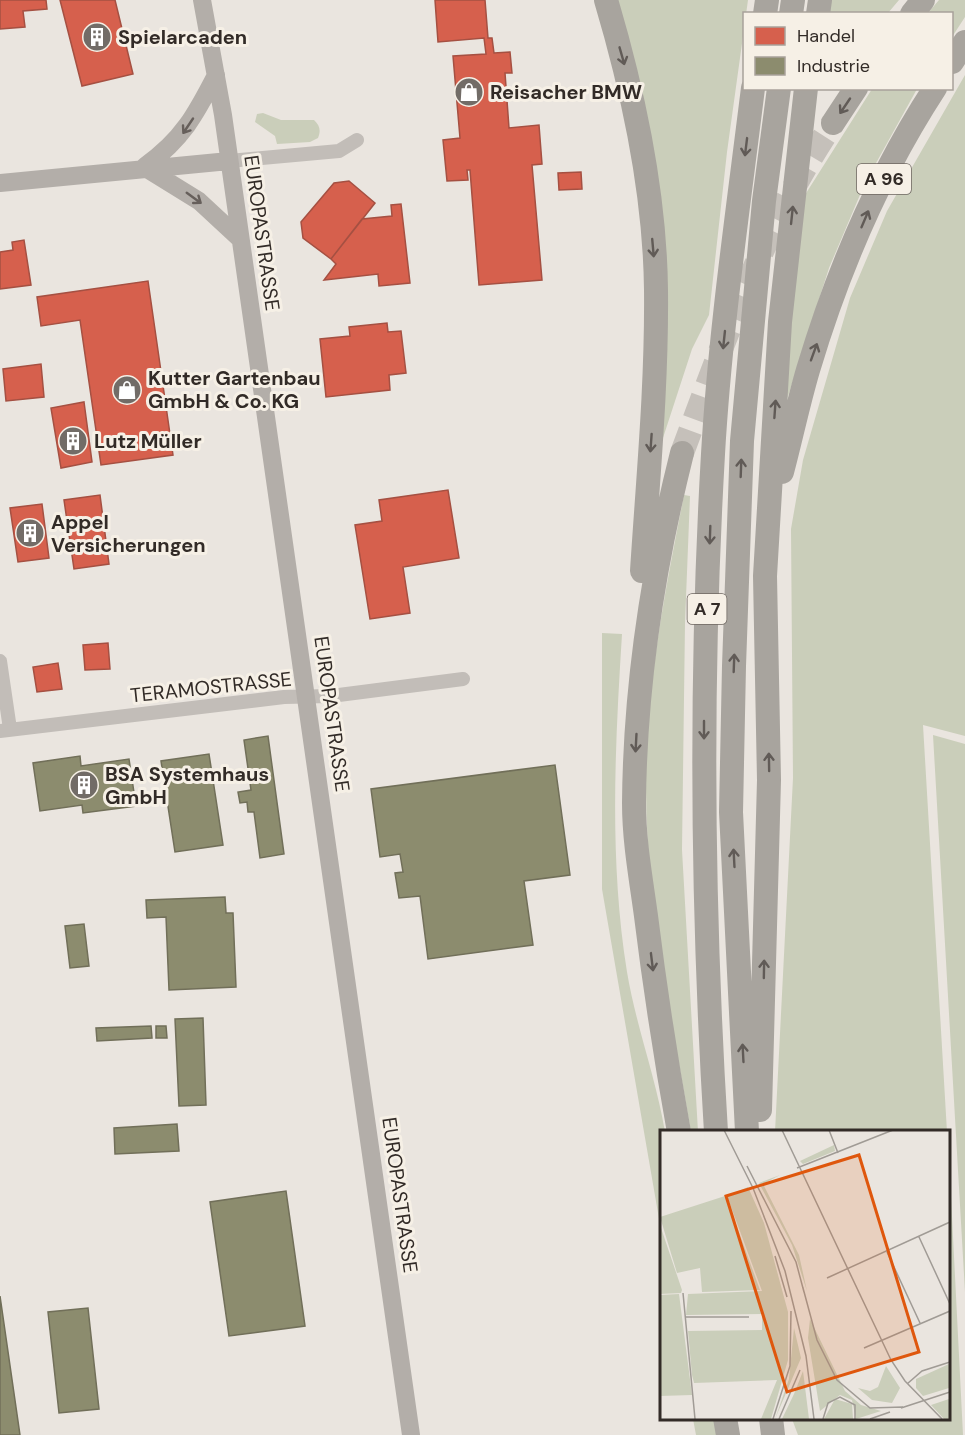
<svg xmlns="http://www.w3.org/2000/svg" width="965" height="1435" viewBox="0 0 965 1435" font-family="'DM Sans',sans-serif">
	<rect width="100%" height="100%" fill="#eae5df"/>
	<path fill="#caceba" d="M613 0H748L727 152 709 315 692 349 661 444 663 357Z
		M830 0H899L888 13 828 14Z
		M939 0H965V17L952 37V14L928 13Z
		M965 75V736L923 725 947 1132H775L793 778 791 529 803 460 850 298 887 211Z
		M872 89H917L865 183 829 268 782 415 803 198Z
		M263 113 281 120H314C320 126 321 130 318 138L310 142 277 144 275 136 255 122 257 114Z
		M684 495 690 496 685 623 682 850 698 1132H691C672 1019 646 904 646 789 645 690 665 592 684 495Z
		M602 633 622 634C615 746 609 860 627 972 636 1026 656 1078 665 1132H662V1236L602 889Z
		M933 735 965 744V1292Z
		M949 1157 963 1435H798L792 1419 948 1418Z
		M693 1419H715L718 1435H696Z"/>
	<path fill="#d6604d" stroke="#a55042" stroke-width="1.5" d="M0 0H46L47 9 23 11 25 27 0 29Z
		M60 0H115L133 74 82 86Z
		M435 0H485L488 38H492L494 53 510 52 512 73H505L509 128 539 125 542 164 532 165 542 280 479 285 470 170H467L468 180 447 181 443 140 460 138 453 56 486 54 484 38 438 42Z
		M581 172 582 189 559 190 558 173Z
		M349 181 375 203 331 259 303 238 301 222 334 183Z
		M401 204 410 283 379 286 378 274 324 280 336 264 331 259 362 219 392 216 391 205Z
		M24 240 31 285 0 289V252L13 250 12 242Z
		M148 281 173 455 101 465 80 320 41 326 37 297Z
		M387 323 388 332 401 331 406 373 389 375 390 390 326 397 320 339 350 336 349 327Z
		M41 364 44 397 6 401 3 369Z
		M84 402 92 462 61 468 51 408Z
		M448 490 459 558 403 567 410 613 370 619 355 525 382 521 379 500Z
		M100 495 109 564 74 569 64 500Z
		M42 504 49 558 18 562 10 508Z
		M108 643 110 669 85 670 83 645Z
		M58 663 62 689 37 692 33 667Z"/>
	<path fill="#8c8c6e" stroke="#716f59" stroke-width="1.5" d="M268 736 284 854 260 858 254 812H248L247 802 240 803 238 792 251 790 244 740Z
		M209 754 223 845 175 852 161 761Z
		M80 756 81 766 129 759 136 806 83 813 82 805 40 811 33 763Z
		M555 765 570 875 524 881 533 945 428 959 420 896 399 898 395 873 403 872 400 854 380 857 371 789Z
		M225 897 226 913H233L236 987 169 990 166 917 147 918 146 900Z
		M84 924 89 966 70 968 65 926Z
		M203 1018 206 1105 179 1106 175 1019Z
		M151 1026 152 1038 97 1041 96 1028Z
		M156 1026H166L167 1038H156Z
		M177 1124 179 1151 115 1154 114 1128Z
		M286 1191 305 1326 229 1336 210 1202Z
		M0 1296 20 1435H0Z
		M88 1308 99 1409 59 1413 48 1312Z"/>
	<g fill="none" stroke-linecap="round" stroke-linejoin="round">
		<path stroke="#c5c0ba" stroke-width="24" stroke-dasharray="24 12" stroke-linecap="butt" d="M682 453C724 340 765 224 833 123"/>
		<path stroke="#c2bdb8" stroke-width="14" d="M229 161 339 151 357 140
			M0 661 10 729
			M0 731 284 697 331 696 463 679"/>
		<path stroke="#b3aea9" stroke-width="18" d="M202 0 223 115 411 1435
			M145 166C182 140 196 114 216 75
			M144 167 199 201 240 239
			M0 183 229 161"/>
		<path stroke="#a8a49e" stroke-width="24" d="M606 0C634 94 655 192 656 290 657 384 648 478 642 571
			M765 14 767 0
			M791 14 793 0
			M818 14 820 0
			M912 14 923 0
			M952 62 965 42
			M833 123 856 88
			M782 472C791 438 798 404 808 370 837 273 879 174 935 88
			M760 1110 769 780 765 576 780 322 806 88
			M679 1132C666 1060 655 989 646 916 641 879 634 841 634 803 635 685 653 568 682 453
			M716 1132C702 906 700 680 713 454 720 332 738 210 753 88
			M747 1132 731 812 734 666 742 441 764 201 779 88
			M725 1418 728 1435
			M771 1418 773 1435"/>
	</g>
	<defs><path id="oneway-shaft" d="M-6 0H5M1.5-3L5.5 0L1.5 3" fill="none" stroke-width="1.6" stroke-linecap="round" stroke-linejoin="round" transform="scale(1.5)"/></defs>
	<g stroke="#615b57">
		<use href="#oneway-shaft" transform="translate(622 56) rotate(74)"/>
		<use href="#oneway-shaft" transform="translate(845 106) rotate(124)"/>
		<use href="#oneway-shaft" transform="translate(746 147) rotate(97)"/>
		<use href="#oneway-shaft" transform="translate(792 215) rotate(-84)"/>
		<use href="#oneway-shaft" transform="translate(865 219) rotate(-67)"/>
		<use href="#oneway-shaft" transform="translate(653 248) rotate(85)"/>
		<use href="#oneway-shaft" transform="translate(724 340) rotate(96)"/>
		<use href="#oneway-shaft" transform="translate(814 352) rotate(-70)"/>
		<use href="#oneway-shaft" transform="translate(775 409) rotate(-86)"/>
		<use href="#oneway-shaft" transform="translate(651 443) rotate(94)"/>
		<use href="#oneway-shaft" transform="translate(741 468) rotate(-88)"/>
		<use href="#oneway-shaft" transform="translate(710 535) rotate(92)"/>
		<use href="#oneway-shaft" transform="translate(734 663) rotate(-88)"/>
		<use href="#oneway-shaft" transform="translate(704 730) rotate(90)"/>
		<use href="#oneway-shaft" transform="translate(636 743) rotate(93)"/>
		<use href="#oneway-shaft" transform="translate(769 762) rotate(-91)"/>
		<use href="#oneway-shaft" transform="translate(734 858) rotate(-93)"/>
		<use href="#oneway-shaft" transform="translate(652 962) rotate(83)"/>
		<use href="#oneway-shaft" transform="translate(764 969) rotate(-89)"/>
		<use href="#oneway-shaft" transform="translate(743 1053) rotate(-93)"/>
	</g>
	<g stroke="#665f5b">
		<use href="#oneway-shaft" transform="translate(188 126) rotate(124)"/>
		<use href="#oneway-shaft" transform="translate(194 198) rotate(36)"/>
	</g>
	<defs>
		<g id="building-disc" transform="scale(1.5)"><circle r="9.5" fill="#726c67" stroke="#f6f0e6"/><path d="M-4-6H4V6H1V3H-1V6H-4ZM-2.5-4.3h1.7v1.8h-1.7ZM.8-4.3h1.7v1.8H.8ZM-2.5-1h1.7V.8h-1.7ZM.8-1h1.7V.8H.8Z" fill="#fff"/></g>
		<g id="shop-disc" transform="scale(1.5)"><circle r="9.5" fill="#726c67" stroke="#f6f0e6"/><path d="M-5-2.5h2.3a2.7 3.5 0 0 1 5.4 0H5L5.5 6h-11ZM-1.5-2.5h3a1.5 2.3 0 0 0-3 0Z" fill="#fff"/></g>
	</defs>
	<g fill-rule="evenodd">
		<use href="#building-disc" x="97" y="37"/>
		<use href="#shop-disc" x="469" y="92"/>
		<use href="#shop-disc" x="127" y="390"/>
		<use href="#building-disc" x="73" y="441"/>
		<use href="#building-disc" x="30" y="533"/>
		<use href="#building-disc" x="84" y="785"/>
	</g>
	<g text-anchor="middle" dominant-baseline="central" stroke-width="6" stroke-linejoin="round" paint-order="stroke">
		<g fill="#f6f0e6" stroke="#6d6660" stroke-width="1.5">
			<rect x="857" y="164" width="54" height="30" rx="4.5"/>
			<rect x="687.5" y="594" width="39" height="30" rx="4.5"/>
		</g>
		<g font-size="18" font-weight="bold" fill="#322b27">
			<text x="884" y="179">A 96</text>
			<text x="707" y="609">A 7</text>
		</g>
		<g font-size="20" font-weight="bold" fill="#322b27" stroke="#f6f0e6" text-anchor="start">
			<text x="118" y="37">Spielarcaden</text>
			<text x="490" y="92">Reisacher BMW</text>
			<text x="148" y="378">Kutter Gartenbau<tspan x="148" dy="23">GmbH &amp; Co. KG</tspan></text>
			<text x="94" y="441">Lutz Müller</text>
			<text x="51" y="522">Appel<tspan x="51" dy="23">Versicherungen</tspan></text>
			<text x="105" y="774">BSA Systemhaus<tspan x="105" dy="23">GmbH</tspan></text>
		</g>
		<g font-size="20" fill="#322b27" stroke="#f6f0e6">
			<text transform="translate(262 233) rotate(82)">EUROPASTRASSE</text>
			<text transform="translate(211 687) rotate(-6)">TERAMOSTRASSE</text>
			<text transform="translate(332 714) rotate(82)">EUROPASTRASSE</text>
			<text transform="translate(400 1195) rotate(82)">EUROPASTRASSE</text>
		</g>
	</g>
	<g transform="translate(660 1130)">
		<rect width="290" height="290" fill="#eae5df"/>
		<path d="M174 15 175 21 143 34 140 31ZM120 45 103 54 139 125 147 161 132 115 99 53ZM88 57 104 93 128 182V230L111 289H101L117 250 34 253 32 245 28 201 102 200V184L26 185 28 164 102 161 67 66ZM65 66 66 67 100 160 42 162 40 138 17 143 0 87ZM0 95 22 160 21 163 0 164ZM19 164 32 265 0 266V165ZM150 189 185 261 201 275 221 281 196 289 192 270 180 265 160 281 148 208ZM134 198 141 228 115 289 129 249ZM289 234V258L263 266 256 258V249ZM226 236 240 258 232 273 212 270 198 258 210 261 218 257ZM143 241 149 289H122L134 264ZM175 269 192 274 193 289H164ZM289 269V289H284L271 275Z" fill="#caceba"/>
		<path fill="none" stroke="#a09b95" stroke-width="1.5" d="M64 0 93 58 125 141 146 226 154 289M122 0 231 230 245 251 282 289M169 0 178 23M87 36 136 132 144 162M137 38 233 0M259 107 290 174M227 122 260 193M115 126 127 167M167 148 290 92M143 158 157 210 177 250 210 278 243 277M23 163 35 289M25 187H89M204 218 290 181M247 254 262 241 290 232M241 278 290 262M113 289 130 236 131 181M119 289 140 240M163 289 168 273 180 267 195 275V289M210 289 230 282"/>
		<path fill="#df570d" fill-opacity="0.15" stroke="#df570d" stroke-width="3" d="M199 25 259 222 127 262 66 66Z"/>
		<rect width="290" height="290" fill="none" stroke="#322b27" stroke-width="3"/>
	</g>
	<rect x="743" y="12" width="210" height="78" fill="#f6f0e6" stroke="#a8a19a" stroke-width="1.5"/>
	<rect x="755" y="27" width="30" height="18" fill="#d6604d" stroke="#a8a19a" stroke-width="1.5"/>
	<text x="797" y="42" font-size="18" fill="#322b27">Handel</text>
	<rect x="755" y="57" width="30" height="18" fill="#8c8c6e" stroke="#a8a19a" stroke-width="1.5"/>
	<text x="797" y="72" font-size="18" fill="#322b27">Industrie</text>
</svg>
